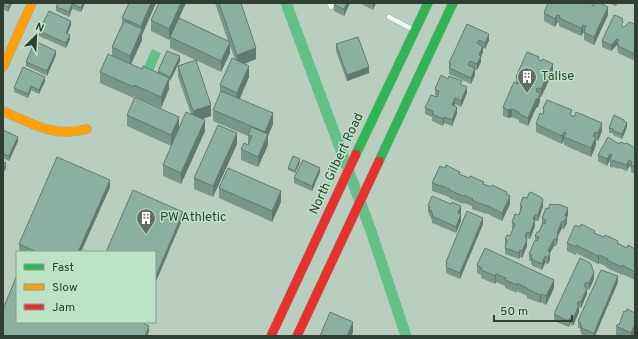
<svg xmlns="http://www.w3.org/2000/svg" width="638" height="339" viewBox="0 0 638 339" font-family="Overpass,sans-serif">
	<rect width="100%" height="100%" fill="#b8cebe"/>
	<path fill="#63c187" d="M152 49 161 53 153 71 144 67Z"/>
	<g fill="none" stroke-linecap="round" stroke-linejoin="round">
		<path stroke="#63c187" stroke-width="11" d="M286 3 371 231 406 336"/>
		<g stroke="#9baca0" stroke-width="5.5">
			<path id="lane" d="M330 3 331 7 333 3
				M389 17 414 30"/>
		</g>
		<g stroke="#9baca0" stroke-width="10">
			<path id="fast" d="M356 154 428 3
				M379 161 453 3"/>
		</g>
		<g stroke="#9baca0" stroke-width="10">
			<path id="slow" d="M3 67 32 3
				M3 111C32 124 55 138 87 129"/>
		</g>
		<g stroke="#9baca0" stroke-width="10">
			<path id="jam" d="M271 336 356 154
				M297 336 379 161"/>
		</g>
		<use href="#lane" stroke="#f4f8f5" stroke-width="4.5"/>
		<use href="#fast" stroke="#30b455" stroke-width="9"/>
		<use href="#slow" stroke="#ff9f0a" stroke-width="9"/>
		<use href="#jam" stroke="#e5322d" stroke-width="9"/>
	</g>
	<path fill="#78968a" d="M3 3H12L8 12 3 9Z
		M58 3H85L81 12 72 9 69 17 56 11V7Z
		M156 3 142 35V40L131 65 142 69 158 73V71L180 61 170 81 169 80V89L161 108 134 96V98L100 83V72L112 56V47L122 24V18Z
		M215 3H241L256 59 245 64 249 77 240 99 273 124 268 136V145L258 167 241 160V149L248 145V136L213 121V110L220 93V85L235 59 230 46V53L221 72 170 48V38L169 40 151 31V20L179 18 228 41Z
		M350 3 344 16 334 11V5Z
		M359 3H376L373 10Z
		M593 3V5L608 15 594 45 584 40V33H583L581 36 559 26V23H557L555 27 544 21V13Z
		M609 3H618L616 6Z
		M467 24 489 40 485 49 483 48V52L481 57V62L477 70H475V75L471 84 449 74V63Z
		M635 24V61L618 53 617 45 611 51 602 47V41L623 27H624Z
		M71 25 67 34 70 39 66 48 39 36V31Z
		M336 44 369 73 347 81 336 51Z
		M56 55 47 76 26 66V62Z
		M539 60 541 61 553 72 541 97H540V101L538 107 536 108 528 126 519 122V120L512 117 508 118 503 116V107L516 83V77Z
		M178 66 211 116 202 119 205 131 181 184 163 176V165L191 114 178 77Z
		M45 81 39 94 31 90 28 98 14 92V88Z
		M462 84 467 93 461 107 455 104V106L457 113 452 126 444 123 443 126 432 121V117L425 114V108L437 96 435 95V89Z
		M543 108 572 115 602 131 598 141 596 140V145L591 157 564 145V140L562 144 536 132V124L543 114Z
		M127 115 179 117 171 146 127 126Z
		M624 122 627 127 622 139 613 135V133H609V128Z
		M3 130 18 141 9 161 3 158Z
		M237 144 213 197 194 189V178Z
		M635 148V174L631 172V168L629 166 627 171 619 168V169L613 167V168L610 167V160L607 166 598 161V155Z
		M300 162 295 173 288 170V168Z
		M445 168 507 195 510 204 502 221 486 213V214L472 209V206L464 203 463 204 449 198V197L432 191V183Z
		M320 172 312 191 294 183V178Z
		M110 187 81 252H22L19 251V244Z
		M219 188 281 202 272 222 219 198Z
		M520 205 543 206 538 221H535V226L530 239 527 238V246L522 258 520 257 519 259 505 254V239L510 236 513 229H512V222L519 215 520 211Z
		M428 206 461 212 460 214 461 221 456 233 432 223V220L431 219V217L429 216V213H428Z
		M568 215 567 217V223L564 229 562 228 558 236V240L556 246H554L550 253V259L548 264 545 263 542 270 533 266 531 264V261H529V254L535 241V236L539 232 542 224V218Z
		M483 224 460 279 448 274 446 272V262Z
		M595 233 627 248 635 249V280L622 274V275L607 268V267L599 263 598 264 576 253V255L567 251V243Z
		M477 265 554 288 546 305 541 302 540 303 527 298V296L517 291V293L505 288V286L496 282 495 284 481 278V275L477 273Z
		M592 269 594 279 589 290 587 289V294L581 308 579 307V312L573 326 570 324 569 327 566 326 554 321V314Z
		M618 282 595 336H586L581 334V332L580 331V328H578V321Z
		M626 312 635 313V335L634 336H616V326L619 325Z"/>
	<path fill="#617a71" d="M10 3H12L8 12V7Z
		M83 3H85L81 12V8Z
		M151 3H156L142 35V40L130 66V56L141 31V26Z
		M181 3H186L169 40V29Z
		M347 3H350L344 16V9Z
		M373 3H376L373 10Z
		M72 4V9L69 17V12Z
		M608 7V15L594 45V37Z
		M557 15V23L555 27V19Z
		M71 21V25L66 38V33Z
		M583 25V33L581 36V28Z
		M489 34V40L485 49V43Z
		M70 35V39L66 48V43Z
		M617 39V45L611 51V45Z
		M230 42V53L221 72V61Z
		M483 46V52L481 57V62L477 70V64L479 55Z
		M256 48V59L237 66V55Z
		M56 51V55L47 76V71Z
		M180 56V61L170 81V77Z
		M553 64V72L541 97V89Z
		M249 66V77L237 104V93Z
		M369 67V73L347 81V75Z
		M475 68V75L471 84V78Z
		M45 77V81L39 94V90Z
		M169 78V89L161 108V97Z
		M31 86V90L28 98V94Z
		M467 87V93L461 107V101Z
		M537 88V96L540 93V101L538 107 536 108 528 126V118Z
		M455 98V104L452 111V105Z
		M211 105V116L193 122V111Z
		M457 107V113L452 126V120Z
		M512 109V117L508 118V110Z
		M273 113V124L268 136V145L258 167V157L265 141V132Z
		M179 117V128L171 146V135Z
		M444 117V123L443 126V119Z
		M205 120V131L181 184V173Z
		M602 123V131L598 141V133Z
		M627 123V127L622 139V134Z
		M564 132V140L562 144V136Z
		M595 132 596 145 591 157V148L593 136Z
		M237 133V144L213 197V186Z
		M18 137V141L9 161V156Z
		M610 154V160L607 166V159Z
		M300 159V162L295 173V171Z
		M629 160V166L627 171V165Z
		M6 163V168L3 174V170Z
		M320 168V172L312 191V186Z
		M110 180V187L81 252H78Z
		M281 191V202L272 222V211Z
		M510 196V204L502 221V213Z
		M543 200V206L538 221V215Z
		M461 206V212L458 219V213Z
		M568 208V215L567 217V223L564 229 565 216Z
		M183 212V218L155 284V278Z
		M461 214V221L456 233V227Z
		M535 215V226L530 239V233L533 219Z
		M483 218V224L460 279V273Z
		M562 221V228L558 236V240L556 246 557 233Z
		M554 239V246L550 253V259L548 264V251Z
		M527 240V246L522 258V251Z
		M520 250V257L519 259V253Z
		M599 255V263L598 264V256Z
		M545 256V263L542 270V264Z
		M594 272V279L589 290V284Z
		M496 274V282L495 284V276Z
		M618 276V282L595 336H594V333Z
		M554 280V288L546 305V296Z
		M587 288V294L581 308V302Z
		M541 294V302L540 303V295Z
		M579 301V312L573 326V319L577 304Z
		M570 318V324L569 327V320Z
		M353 322V332L352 336H347Z
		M635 324V335L634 336H631V333Z
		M149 326V332L147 336H145Z"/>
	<path fill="#8bafa1" stroke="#617a71" d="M3 3H10L8 7 3 5Z
		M58 3H83L81 8 72 4 69 12 56 7Z
		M129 3H151L141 26 122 18Z
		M159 3H181L169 29 151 20Z
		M219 3H241L256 48 237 55Z
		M335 3H347L344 9 334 5Z
		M548 3H592V5L594 6 595 3H600L608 7 594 37 584 32 586 26 583 25 581 28 559 18 560 16 557 15 555 19 544 13Z
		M49 11 71 21 66 33 70 35 66 43 39 31Z
		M614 15 622 18 623 22 621 26 624 27 629 22 635 24V54L618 46 619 45 617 43 619 40 617 39 611 45 602 41Z
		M179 18 230 42 221 61 170 37Z
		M124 21 142 29 130 56 112 47Z
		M467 24 489 34 485 43 479 40 477 43 483 46 479 55 481 56 477 64 470 61 468 65 475 68 471 78 449 68 451 64 449 63Z
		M358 37 369 67 347 75 336 44Z
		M35 41 56 51 47 71 26 62Z
		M167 51 180 56 170 77 158 71Z
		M527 52 539 57 538 59 541 61 543 59 553 64 541 89 537 88 536 91 540 93 538 99H536L528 118 519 114V112L512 109 508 110 503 107 514 82 518 84 521 79 516 77Z
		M108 54 142 69 143 66 169 78 161 97 134 85V87L100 72Z
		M232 58 249 66 237 93 220 85Z
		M196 60 211 105 193 111 178 66Z
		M23 67 45 77 39 90 31 86 28 94 14 88Z
		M441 75 448 79 449 76 462 81 460 84 467 87 461 101 455 98 452 105 457 107 452 120 444 117 443 119 432 114 433 111 425 108 431 95 437 97 439 91 435 89Z
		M221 91 273 113 265 132 213 110Z
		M135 97 179 117 171 135 127 115Z
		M547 100 572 110 570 115 574 117 576 112 602 123 598 133 595 132 593 136 596 137 591 148 564 137 566 133 564 132 562 136 536 124 540 113 543 114 544 110 543 108Z
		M186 112 205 120 181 173 163 165Z
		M614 115 624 120V121L627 123 622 134 613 131V129L609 128Z
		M218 125 237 133 213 186 194 178Z
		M251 127 268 134 258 157 241 149 244 143 248 145 252 136 248 135Z
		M3 130 18 137 9 156 3 154Z
		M608 137 619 144 620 142 626 144 627 143 635 148V167L631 165 632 162 629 160 627 165 619 162V163L613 160V162L610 161 612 155 610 154 607 159 598 155Z
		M293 156 300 159 295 171 288 168Z
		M57 157 110 180 78 252H37L19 244Z
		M303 160 320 168 312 186 294 178Z
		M3 162 6 163 3 170Z
		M446 165 460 172 459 174 469 178 470 176 484 182 483 184 491 187 492 185 507 192 506 194 510 196 502 213 486 205V206L472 200 473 199 464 195 463 196 449 190 450 189 432 183 440 166 445 168Z
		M228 168 281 191 272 211 219 188Z
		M133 190 183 212 155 278V252H106Z
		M531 192 542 198 543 200 538 215H535L533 219 535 220 530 233 527 232 525 236 527 240 522 251 520 250 519 253 505 248 507 240 505 239 507 235 510 236 515 224 512 222 515 214 519 215 522 206 520 205 523 197 527 198 529 193Z
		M432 196 451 204 452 202 461 206 458 213 461 214 456 227 432 216 433 214 431 213 432 211 429 210 430 207 428 206Z
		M550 204 553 205V204L557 205 558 204 568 208 565 216H567L564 222 562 221 557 233 558 234 556 240 554 239 548 251 550 252 548 258 545 256 542 264 533 260 531 257 532 255 529 254 535 240 537 241 539 237 535 236 537 232H539L543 223 545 224 546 220 542 218 546 208 548 209Z
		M467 211 483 218 460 273 448 268 446 266 447 263 446 262Z
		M581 224 595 231 594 233 604 237 605 235 618 241 617 243 627 248 628 245 635 249V272L622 265V267L607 260 608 259 599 255 598 256 576 245V247L567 243 575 225 580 227Z
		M485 248 554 280 546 296 541 294 540 295 527 289V288L517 283V285L505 280 506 278 496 274 495 276 481 270 482 268 477 265Z
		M580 258 590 263 592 266V268L594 272 589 284 586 282 584 286 587 288 581 302 579 301 577 304 579 305 573 319 570 318 569 320H566L554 314Z
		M601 270 618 276 594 333 581 328 582 326 580 325 581 323 578 321Z
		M17 275V322H141L149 326 145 336H3V309Z
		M627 309 635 313V324L631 333 616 326 618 324 619 325 624 311 626 312Z
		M330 312 353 322 347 336H320Z"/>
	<defs>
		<g id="building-pin" transform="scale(1)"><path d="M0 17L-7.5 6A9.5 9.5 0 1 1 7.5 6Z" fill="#607164" stroke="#bde3c7"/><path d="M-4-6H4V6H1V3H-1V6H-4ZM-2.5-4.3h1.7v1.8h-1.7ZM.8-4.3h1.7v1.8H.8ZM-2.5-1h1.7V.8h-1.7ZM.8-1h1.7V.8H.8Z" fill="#fff"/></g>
	</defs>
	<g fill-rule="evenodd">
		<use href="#building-pin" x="527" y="77"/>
		<use href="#building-pin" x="146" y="218"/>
	</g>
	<g text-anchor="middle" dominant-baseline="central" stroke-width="3" stroke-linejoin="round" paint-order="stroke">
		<g font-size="13" fill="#303f34" stroke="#bde3c7" text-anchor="start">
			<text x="541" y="77">Talise</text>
			<text x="160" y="218">PW Athletic</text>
		</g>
		<g font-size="13" fill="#303f34" stroke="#bde3c7">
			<text transform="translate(337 164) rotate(-65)">North Gilbert Road</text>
		</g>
	</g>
	<rect width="638" height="339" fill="none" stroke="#303f34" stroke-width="8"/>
	<rect x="16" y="251" width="140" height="72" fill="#bde3c7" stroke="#85a18c"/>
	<rect x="24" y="264" width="20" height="6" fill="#30b455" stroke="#85a18c"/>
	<text x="52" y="271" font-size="12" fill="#303f34">Fast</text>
	<rect x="24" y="284" width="20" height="6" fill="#ff9f0a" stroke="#85a18c"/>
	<text x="52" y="291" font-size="12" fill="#303f34">Slow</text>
	<rect x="24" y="304" width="20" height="6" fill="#e5322d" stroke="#85a18c"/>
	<text x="52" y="311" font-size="12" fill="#303f34">Jam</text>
	<g transform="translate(36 36) rotate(24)" stroke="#bde3c7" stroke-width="3" paint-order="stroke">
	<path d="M0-3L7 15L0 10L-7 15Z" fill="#303f34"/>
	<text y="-6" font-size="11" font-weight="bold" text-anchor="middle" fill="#303f34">N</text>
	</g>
	<path d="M494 315v6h78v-6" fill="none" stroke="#303f34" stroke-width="2"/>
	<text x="500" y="315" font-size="12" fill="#303f34" stroke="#bde3c7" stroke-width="3" paint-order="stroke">50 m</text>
</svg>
